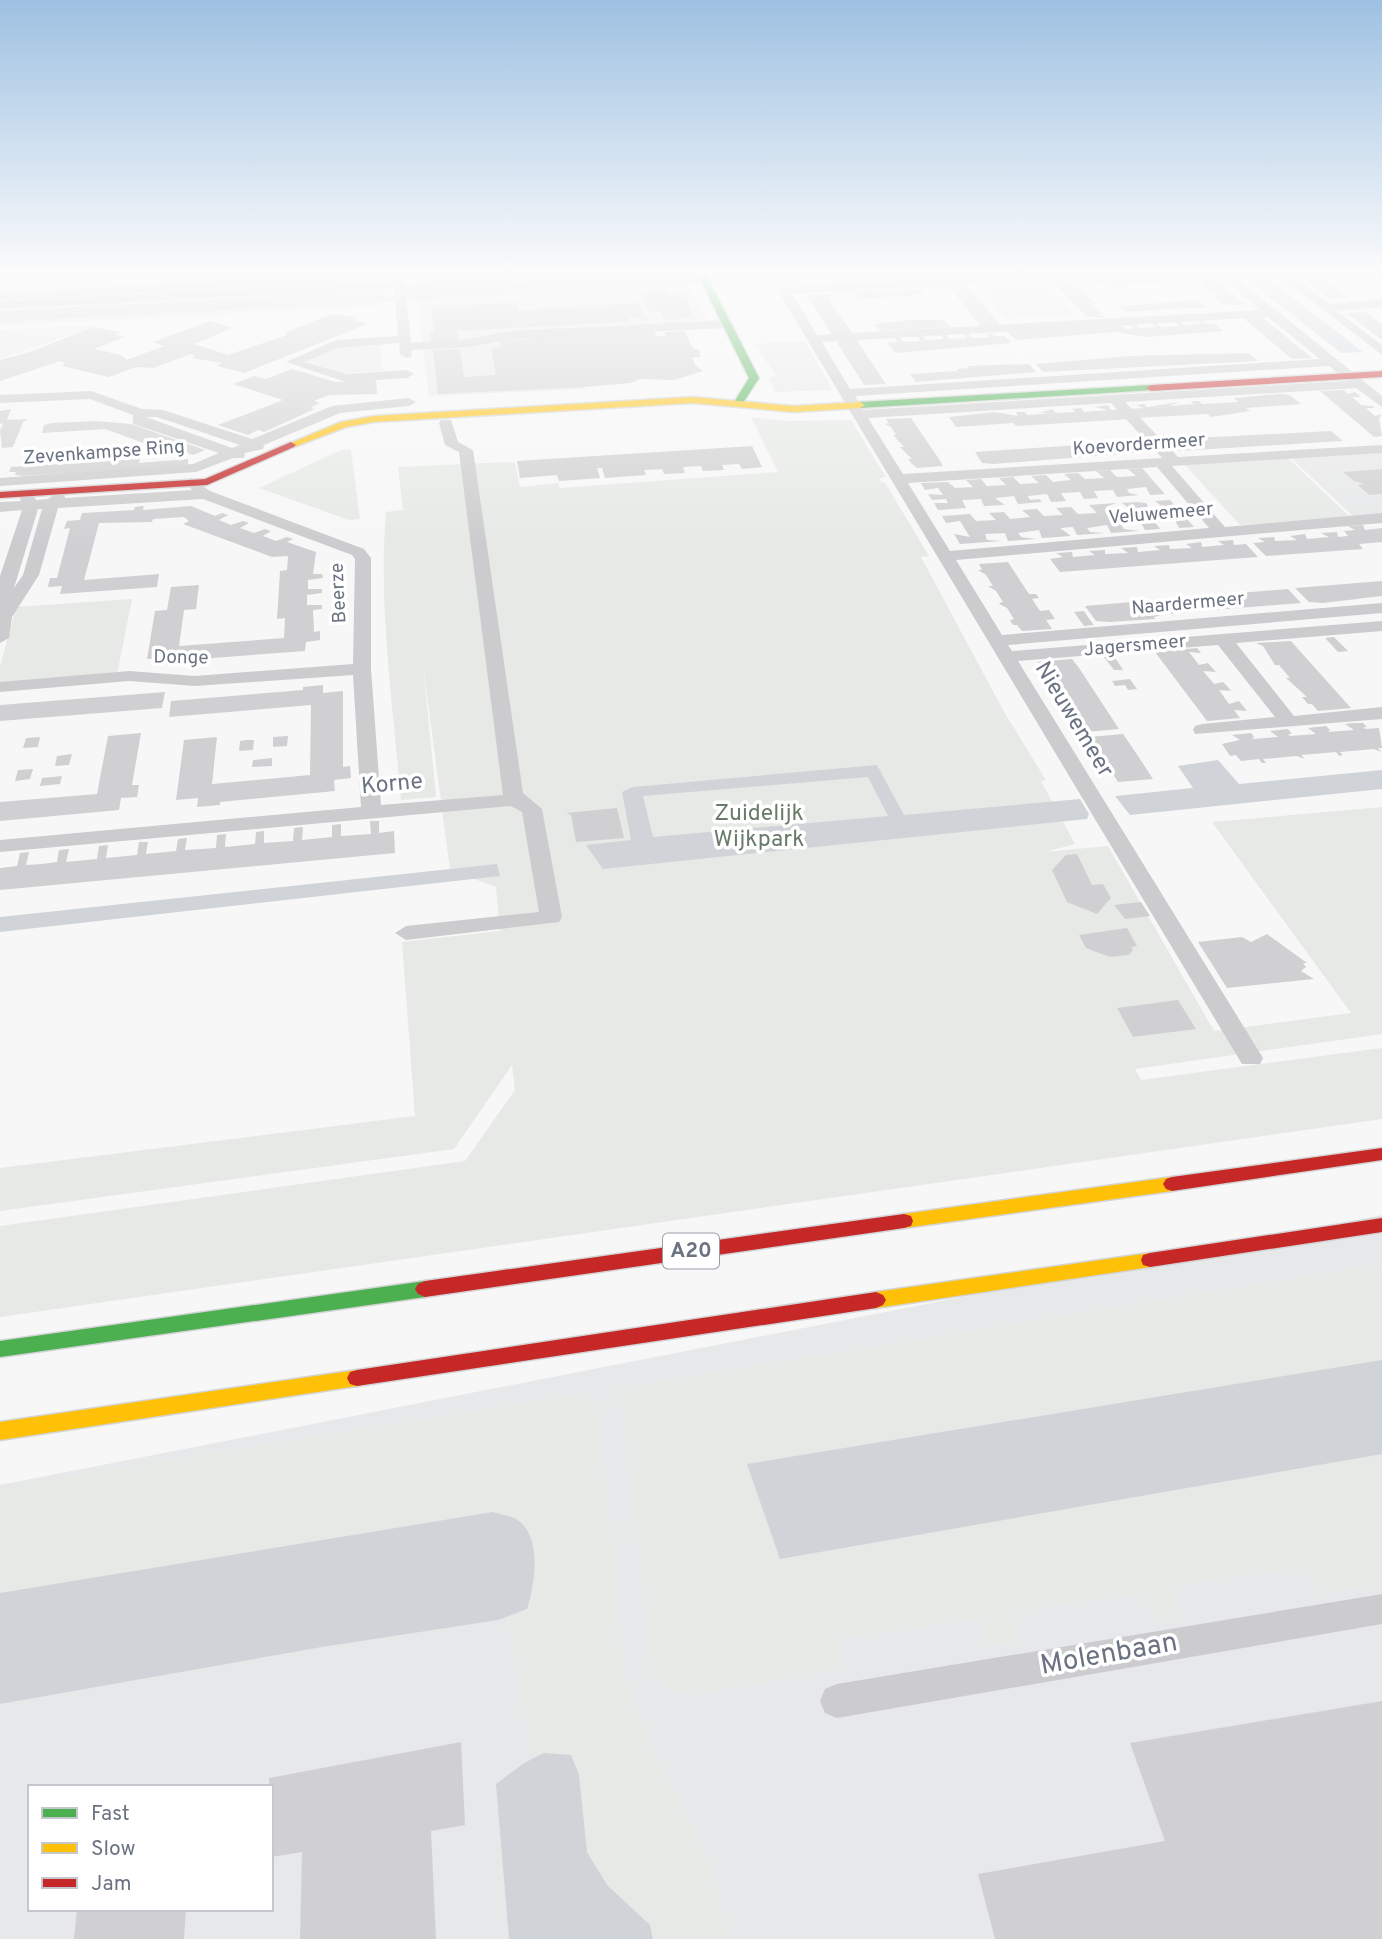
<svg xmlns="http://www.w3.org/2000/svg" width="1382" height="1939" viewBox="0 0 1382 1939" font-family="Overpass,sans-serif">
	<rect width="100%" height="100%" fill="#f7f7f7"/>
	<path fill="#e7e8e9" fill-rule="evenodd" d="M413 273H680L708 321 566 328 585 389 429 396Z
		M1382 453V514L1353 516 1291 458Z
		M1382 1215V1939H0V1485ZM30 1787H271V1909H30Z"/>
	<path fill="#e6e9e5" d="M908 273H975L718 287 716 283Z
		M1044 281 1077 315 1006 319 977 285Z
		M383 287 384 295H372V291L0 311V306Z
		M384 301 385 305 376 306 0 326V322Z
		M91 325 92 327 0 359V330Z
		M804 341 833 390 775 392 769 378 776 376 755 344Z
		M380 343 383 371 343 373 307 362V357L339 345Z
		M751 417 786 421 851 420 886 477 879 478 880 481 886 484 929 556 921 557 1003 710 1046 780 1041 781 1075 844 1045 852 1108 846 1214 1031 1351 1013 1212 822 1382 807V1034L1135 1069 1141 1080 1382 1048V1119L0 1317V1226L465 1161 515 1090 512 1065 454 1149 0 1211V1168L415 1116 402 942 500 931 496 887 450 870 423 664 436 797 401 800C393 705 378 607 386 512L403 510 398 467 508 462 515 463 520 487 558 483 560 488 778 472Z
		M351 449 360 519 349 520 259 488 341 450Z
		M1286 456 1350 517 1240 525 1183 463Z
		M132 599 117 674 0 684V667L16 607Z
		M1382 1264V1360L747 1464 780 1559 1382 1454V1583L1318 1595 1305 1567 1169 1586 1181 1616 1156 1620 1144 1593 1010 1612 1017 1642 989 1647 980 1618 837 1639 843 1668 691 1695 674 1692 653 1676 620 1388Z
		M593 1392 608 1500 624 1671 647 1737 705 1851 720 1899 727 1939H653C648 1915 623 1904 608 1885 582 1854 583 1814 579 1775L544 1753 532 1759 508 1616 527 1609 492 1512 0 1593V1487Z"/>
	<path fill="#d0d4d8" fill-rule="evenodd" d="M791 273H908L0 322V311L372 291 373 295H391Z
		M1262 274 1363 352 1341 353 1242 275Z
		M1218 760 1239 784 1382 770V789L1130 815 1115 796 1193 788 1178 766Z
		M877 765 904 815 1080 799 1089 814 1087 819 603 869 586 845 631 840 622 792 633 787ZM868 777 888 816 653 837 643 796Z
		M497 864 500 876 0 932V917Z
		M1382 1360V1454L780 1559 747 1464Z
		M493 1512C499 1514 507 1515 514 1518 543 1532 535 1584 527 1609L498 1620 322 1647 0 1704V1593Z
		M544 1753 571 1755 579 1775 587 1852 607 1885 650 1925 653 1939H509L496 1784 524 1763Z"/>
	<path fill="#d0d0d2" d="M348 273H362V276L351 279V282L0 300V293Z
		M427 273H510L511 281 440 286 428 285Z
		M1192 273H1208L1245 304 1224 305 1214 297H1219L1210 293 1200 285H1206Z
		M1295 273H1317L1340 290H1335L1340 294 1351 298 1330 299Z
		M1169 275 1176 281 1121 286 1096 285 1091 280Z
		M1067 280 1092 300 1096 304H1091L1105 318 1087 317 1051 281Z
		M967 286 1001 325 981 326 949 287Z
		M667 289 670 294H685L693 317 672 320 663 318 660 312 647 310 639 291Z
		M919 289 924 295 858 299 853 292Z
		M832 294 835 297 828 298 852 333 832 335 807 295Z
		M1198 300 1207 307 1125 312 1119 306Z
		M517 302 519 310 639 303 644 314 640 316H646L648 321 630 317V322L457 331 459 340 432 342 430 333 434 332 431 307Z
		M1365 312 1382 324V340L1346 313Z
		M332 314 358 318 352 320 367 324 244 373 217 366 222 363 192 358 194 355 191 354 154 368 136 367 109 377 62 366 65 363 60 361 0 381V360L33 351 93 327 121 332 115 334 125 337 94 349 121 355 127 360 164 346 153 342 210 321 232 328 194 344 228 355 287 335 284 333Z
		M1261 316 1312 358 1292 359 1242 317Z
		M1201 319 1206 324H1215L1223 331 1146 337 1116 332 1016 340 1007 331 1121 324 1126 329 1134 328 1129 324 1134 323 1139 328 1156 327 1151 322H1156L1161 327 1179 326 1174 321H1179L1184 325 1201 324 1196 320Z
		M908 320H944L950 327 880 331 875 324Z
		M654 331 656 336H666L664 332 685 331 693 349 699 350 701 357H692L695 365 703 371 674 380 640 379 631 383 584 387 438 394 433 350 460 349 464 377 496 375 491 348 500 347 499 340 529 339 528 336Z
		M986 332 995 336H1005L1011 343 895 353 888 343 898 342 894 337H899L903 342 921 341 917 336H922L926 340 944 339 940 334H945L949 339 967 338 964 333H968L972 338 990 337Z
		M856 339 886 384 864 385 836 341Z
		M1249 353 1258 361 1043 372 1036 364 1128 356Z
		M1029 364 1036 372 916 382 910 374 958 371 957 369 969 368 967 366Z
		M292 369 336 382 376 380 377 394 329 395 314 401 320 403 310 408 315 409 264 432 258 430 248 435 218 425 283 400 233 384 254 376 266 379Z
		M1344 390 1348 394 1355 392 1361 397H1352L1361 405 1372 406 1375 408H1366L1375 416 1382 414 1379 419 1382 436 1374 437 1320 391Z
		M1279 394 1290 395 1301 404 1246 408 1250 411 1211 417 1208 414 1137 418 1128 409 1144 408 1136 405 1144 404 1147 407 1179 402 1169 406 1194 404 1191 401H1199L1202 404 1238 402 1234 398Z
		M1108 405 1111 410 1122 409 1131 419 1016 426 1013 423 956 427 949 417 995 412 1018 416 1016 412H1025L1027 415 1053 413H1040L1052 409 1056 413 1075 412 1072 409 1081 408 1084 412 1108 410 1095 407Z
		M11 409 7 420 28 419 23 422 13 447 2 448 0 431 3 423 0 424V411Z
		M911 418 939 459 943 466 917 468 911 463 908 459H912L900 447H904L893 435H896L891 427 885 424 889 423 886 419Z
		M96 421 131 424 205 450 193 455 162 443 155 447 105 429 42 433 44 425 53 423Z
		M1331 431 1343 441 1179 451H1167L1157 440Z
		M1151 440 1160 451 994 464 982 463 975 452Z
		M752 446 762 467 742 469 739 464 722 465 724 470 703 471 701 466 683 467 685 473 664 474 662 469 644 470 646 475 605 478 602 468H597L600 478 559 481 557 475 520 478 517 461Z
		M140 459 139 463 188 459V466L23 476 15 475 16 472H9L11 467Z
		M1142 468 1165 494 1150 495 1146 487 1127 489 1129 493 1139 495 1117 497 1113 490 1094 491 1098 498 1084 499 1080 492 1061 493 1066 501 1051 502 1047 494 1028 496 1030 500 1039 499 1042 502 1018 504 1014 496 995 498 1005 505 984 506 981 499 962 500 966 508 938 510 934 503H948L946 499 932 500 928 494 943 495 938 488 925 490 921 483 948 482 955 488 973 487 966 480 981 479 987 486 1006 485 999 478 1013 477 1020 484 1039 483 1031 476 1046 475 1053 482 1071 480 1064 474 1078 473 1085 479 1104 478 1096 471 1110 470 1117 477 1136 476 1128 469Z
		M1382 469V494L1369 495 1358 485 1365 484 1354 481 1343 472Z
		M1170 500 1194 527 1179 528 1175 520 1155 522 1160 529 1145 530 1141 523 1121 524 1124 529 1139 531 1111 533 1107 525 1087 528 1090 532 1105 533 1077 535 1073 527 1060 528 1071 536 1042 538 1039 530 1018 533 1021 537 1036 539 1008 541 1005 533 985 534 987 540 1001 541 960 544 954 534 970 537 960 521 946 523 942 516 970 514 976 521 996 520 989 513 1004 512 1010 519 1030 517 1022 510 1037 509 1044 516 1063 515 1056 508 1071 507 1078 514 1097 513 1089 505 1116 503 1106 507 1111 511 1131 510 1122 503 1137 502 1146 503 1148 506 1145 509 1164 508 1155 501Z
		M144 506 143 510 191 506 215 516 222 513 228 515 219 520 231 525 243 521 249 523 240 528 254 533 265 529 271 531 263 536 276 541 287 537 293 539 287 542 316 552 313 574H322L323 578 308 580V589H322V593L307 595V605H322V609L313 610 314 632 320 631V640L306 642 305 651 186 660V663L166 665 167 658 147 659 155 611 167 610 171 587 199 585 196 609 184 610 179 646 284 638 285 618 277 619 280 571 287 570 288 556 272 557 183 524 189 521 184 517 153 519 152 522 99 523 84 580 159 574 157 587 60 594 62 586 48 587 50 578H57L70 528 64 529 67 521 80 520 82 513 134 510 135 507Z
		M1363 525 1365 530 1382 528V542L1359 544 1363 549 1266 556 1253 543 1265 542 1258 538 1274 537 1275 541 1297 540 1290 536 1305 534 1307 539 1329 537 1321 533 1337 532 1338 537 1348 536 1344 531 1355 530 1348 526Z
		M1233 540 1234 545 1246 544 1258 557 1060 572 1050 559 1063 557 1056 553 1072 552 1073 557 1095 555 1089 551 1105 550V554L1128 553 1121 548 1137 547 1138 552 1160 550 1154 546 1169 545 1170 549 1192 548 1186 544 1194 543 1201 542 1202 547 1224 545 1218 541Z
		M1008 562 1029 594H1036L1039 598 1032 599 1040 611 1049 610 1055 619 1046 620 1052 629 1022 631 1017 625H1013L1010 620 1014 619 1007 608 1001 605 999 603 1003 602 996 591 988 586H993L986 575 978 570H982L979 564Z
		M1382 581V596L1323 603 1309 602 1295 588Z
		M1288 589 1301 603 1165 614 1154 617 1155 619 1110 622 1096 621 1085 606Z
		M1084 611 1090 620 1094 625 1084 626 1074 612Z
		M1334 637 1348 651 1338 652 1325 638Z
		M1291 641 1307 659 1351 708 1318 711 1312 704H1308L1302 697H1307L1286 678H1290L1279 665H1275L1263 646 1256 643Z
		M1197 648 1201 653 1189 652 1199 665 1208 663 1216 672 1203 671 1214 684 1223 682 1227 686 1231 691 1219 690 1229 704 1239 701 1247 711 1234 710 1240 718 1207 721 1155 652Z
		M1113 655 1120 665 1123 670H1114L1103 656Z
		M1072 659 1079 668 1119 729 1086 732 1081 724H1077L1072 718 1077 717 1068 703 1063 704 1060 698 1064 697 1055 684 1049 681 1047 678H1051L1043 665 1037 662Z
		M1130 679 1137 689 1128 690 1125 685 1115 686 1112 681Z
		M323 685V693L343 691V767L350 766 351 778 334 780 335 791 220 802V805L197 807 198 798 176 800 184 740 217 737 212 784 310 775 311 705 169 717 171 701 303 690V687Z
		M165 692 162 708 0 721V705Z
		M1354 723H1363L1367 727H1364L1365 729 1379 728 1382 748H1378L1381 752 1374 749 1340 752 1343 755 1339 756 1336 752 1301 755 1305 759 1297 756 1263 759 1266 763H1262L1259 759 1241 761 1236 755 1230 756 1222 744 1240 740 1232 735 1251 733 1254 737 1252 739 1278 737 1270 731 1288 729 1292 734H1288L1290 736 1316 734 1308 728 1326 726 1330 730 1328 732 1354 730 1345 724Z
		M141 733 132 785H139L137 797 121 798 119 810 0 821V802L97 794 108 736Z
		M1123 734 1138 756 1153 779 1118 782 1113 774 1106 771 1104 767H1109L1099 752H1094L1090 745H1095L1089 737Z
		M288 736 287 746 273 747V737Z
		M40 737 38 747 23 748 26 738Z
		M247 740H254L253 750 239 751 240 741Z
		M72 754 69 765 55 766 57 756Z
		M272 758V766L252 767 253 760Z
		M33 769 30 779 15 781 18 770Z
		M62 776 60 784 40 786 42 778Z
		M617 808 624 838 576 842 571 815 566 813Z
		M370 821H379V833L394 831 395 853 0 890V868L17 866 20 853 29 852 26 865 42 864 57 862 59 850 69 849 66 862 97 859 99 846 108 845 106 858 137 855 139 842H148L146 854 176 851 178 839 187 838 185 850 216 848 217 835 226 834 225 847 255 844 256 832 264 831V843L293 841 294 828 303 827 302 840 332 837V825L341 824V836L371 834Z
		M1077 854 1092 885 1103 884 1111 898 1097 914 1067 902 1052 870 1066 855Z
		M1141 902 1150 916 1125 919 1114 905Z
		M1127 928 1137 946 1131 947 1133 950 1129 955 1110 957 1086 948 1079 935Z
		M1267 934 1307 963H1303L1306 967 1301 971 1314 979 1227 988 1198 942 1242 937 1251 942Z
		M1178 1000 1196 1029 1133 1037 1117 1008Z
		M1382 1701V1939H995L978 1874 1165 1841 1130 1743Z
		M461 1742 465 1825 431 1831 436 1939H300L302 1852 271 1857 269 1778Z
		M77 1909H186L184 1939H74Z"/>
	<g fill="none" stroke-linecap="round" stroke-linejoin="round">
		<g stroke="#d3d4d5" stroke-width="3">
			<path id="fast" d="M697 273H705L759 378 741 406 733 404 749 378Z
				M1151 385 1156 388 1154 390 860 408 855 405 860 402Z
				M425 1281 432 1284 435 1289 432 1294 425 1297 0 1357V1341Z"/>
		</g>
		<g stroke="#d3d4d5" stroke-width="3">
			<path id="slow" d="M692 397 794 406 860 402 865 405 860 408 794 412 692 403 374 422 346 427 294 447 286 445 341 422 374 416Z
				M1172 1177 1178 1179 1181 1184 1178 1189 1172 1191 904 1228 897 1226 895 1221 897 1216 904 1214Z
				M1150 1253 1157 1255 1159 1260 1157 1265 1150 1267 876 1308 869 1305 866 1300 869 1295 876 1292Z
				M357 1370 364 1372 367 1378 364 1384 357 1386 0 1440V1422Z"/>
		</g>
		<g stroke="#d3d4d5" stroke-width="3">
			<path id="jam" d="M1382 371V377L1151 391 1146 388 1151 385Z
				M291 442 296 445 294 447 207 485 0 498V492L205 479Z
				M1382 1148V1160L1172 1191 1166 1189 1163 1184 1166 1179 1172 1177Z
				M904 1214 911 1216 913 1221 911 1226 904 1228 425 1297 418 1294 415 1289 418 1284 425 1281Z
				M1382 1218V1232L1150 1267 1143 1265 1141 1260 1143 1255 1150 1253Z
				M876 1292 883 1295 886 1300 883 1305 876 1308 357 1386 350 1384 347 1378 350 1372 357 1370Z"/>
		</g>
		<path fill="#ccccce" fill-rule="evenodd" d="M1035 273H1109L1104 276 792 294 817 335 1260 310 1217 273H1230L1382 396V407L1356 388 1125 402 1178 457 1382 445V453L1172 466 1225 527 1382 513V523L956 560 1002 635 1382 603V613L1008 645 1012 651 1382 621V631L1236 643 1294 716 1382 707V719L1195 734 1193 730 1195 726 1202 724 1275 717 1218 645 1018 661 1263 1058 1260 1064H1242L778 291 784 287ZM1268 317 1320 359 850 389 822 342ZM1329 366 1347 381 863 410 855 396ZM1111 403 1162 458 903 474 868 418ZM1157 467 1209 528 950 551 908 483Z
			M1276 273H1289L1329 304 1382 299V307L1337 311 1382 345V355Z
			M399 274 405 277 406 286 702 274 708 277 702 280 406 293 411 343 470 339 510 331 726 320 732 324 726 328 510 339 470 347 412 350 411 357 406 358 400 354 399 343 338 348 304 362 347 374 407 370 414 374 407 378 346 382 286 362 336 340 398 336 394 288 0 309V301L394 281 395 275Z
			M91 391 142 409 163 410 252 439 332 406 409 398 416 402 409 406 340 413 264 445 263 449 245 453 244 458H233L196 472 0 486V478L193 464 219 453 133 424V415L90 399 0 403V395ZM146 417H157L240 445 232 448Z
			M441 420H451L458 442 473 450 523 793 542 809 562 917 559 922 406 940 395 933 406 926 539 912 522 812 511 806 0 852V840L361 807 353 675 195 686 129 681 0 692V682L129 671 195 676 353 664 355 559 352 555 203 499 58 508 39 575 12 617 9 638 0 643V576L22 510 0 512V502L21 501 19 496 27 491 32 493 36 500 48 499 59 491 64 493 65 498 192 490 184 482 191 478 210 491 364 549 371 558V669L381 805 503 795 459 452 445 445 439 423ZM38 509H42L23 575 14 588Z
			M1382 1594V1624L837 1718 825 1713 820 1701 825 1689 837 1684Z"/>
		<use href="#fast" fill="#4caf50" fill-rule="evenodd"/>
		<use href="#slow" fill="#ffc107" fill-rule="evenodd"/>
		<use href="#jam" fill="#c62828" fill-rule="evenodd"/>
	</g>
	<linearGradient id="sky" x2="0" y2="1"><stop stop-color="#9ec1e2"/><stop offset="0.5" stop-color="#fbfbfb"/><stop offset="1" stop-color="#fbfbfb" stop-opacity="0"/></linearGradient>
	<rect width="1382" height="545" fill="url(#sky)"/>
	<g text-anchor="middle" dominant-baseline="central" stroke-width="7" stroke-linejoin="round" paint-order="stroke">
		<g font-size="19" fill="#6b7383" stroke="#fff">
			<text transform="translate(1139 445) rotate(-4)">Koevordermeer</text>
			<text transform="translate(104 453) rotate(-4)">Zevenkampse Ring</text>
			<text transform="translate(1161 514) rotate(-5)">Veluwemeer</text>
			<text transform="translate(339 593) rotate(-93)">Beerze</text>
			<text transform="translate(1188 604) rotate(-5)">Naardermeer</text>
			<text transform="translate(1135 646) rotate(-5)">Jagersmeer</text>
			<text transform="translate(181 658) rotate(1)">Donge</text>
		</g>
		<rect fill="#fff" stroke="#979da8" stroke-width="2" x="663" y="1233.5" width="56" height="35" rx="5"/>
		<g font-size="21" font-weight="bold" fill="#6b7383">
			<text x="691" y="1251">A20</text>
		</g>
		<g font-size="23" fill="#6b7383" stroke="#fff">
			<text transform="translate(1073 720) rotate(59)">Nieuwemeer</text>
			<text transform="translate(392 785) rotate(-5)">Korne</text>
		</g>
		<g font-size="23" fill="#697b69" stroke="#fff">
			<text x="759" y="814">Zuidelijk<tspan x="759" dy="26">Wijkpark</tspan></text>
		</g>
		<g font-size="28" fill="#6b7383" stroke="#fff">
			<text transform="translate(1109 1655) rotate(-10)">Molenbaan</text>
		</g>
	</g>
	<rect x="28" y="1785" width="245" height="126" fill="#ffffff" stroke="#c4c7cd" stroke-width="2"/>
	<rect x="42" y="1808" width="35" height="10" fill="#4caf50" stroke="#c4c7cd" stroke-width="2"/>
	<text x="91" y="1820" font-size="21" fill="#6b7383">Fast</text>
	<rect x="42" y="1843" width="35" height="10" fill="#ffc107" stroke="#c4c7cd" stroke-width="2"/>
	<text x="91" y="1855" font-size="21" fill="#6b7383">Slow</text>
	<rect x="42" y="1878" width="35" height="10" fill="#c62828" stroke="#c4c7cd" stroke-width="2"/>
	<text x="91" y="1890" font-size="21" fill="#6b7383">Jam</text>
</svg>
